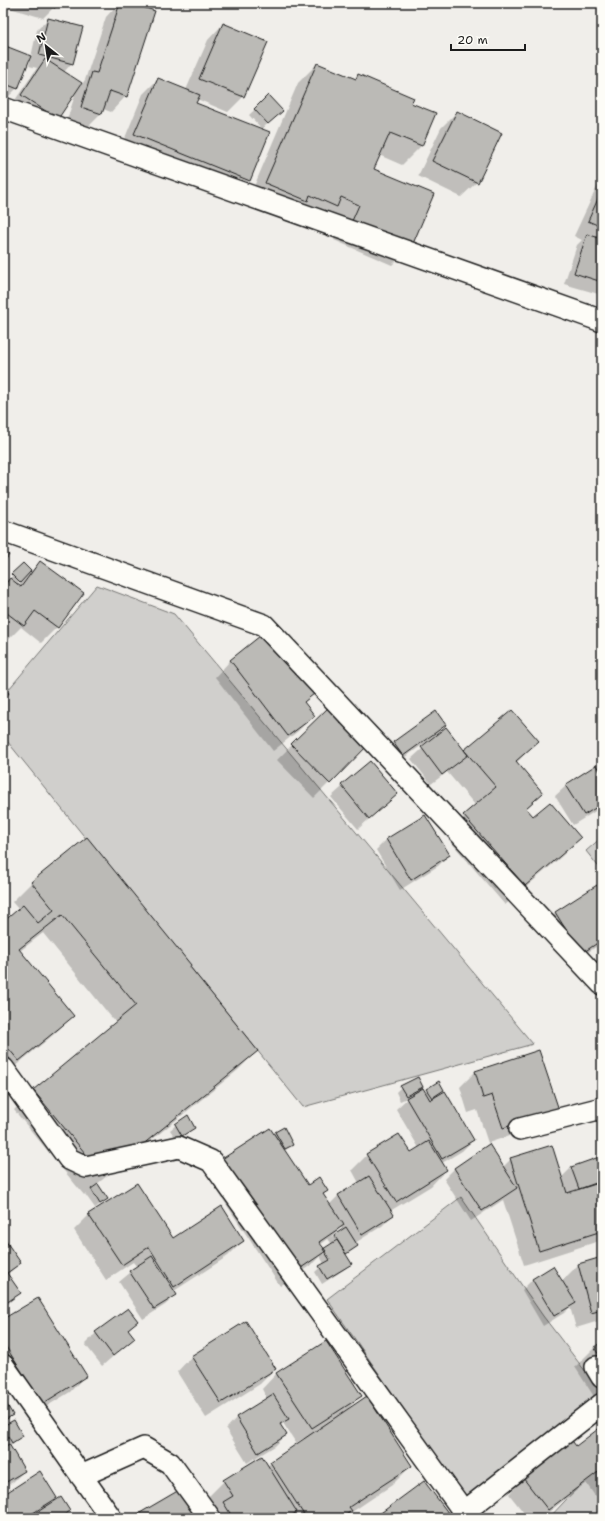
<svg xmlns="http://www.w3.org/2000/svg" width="605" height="1521" viewBox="0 0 605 1521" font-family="'Shantell Sans',sans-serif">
	<rect width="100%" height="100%" fill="#f0eeea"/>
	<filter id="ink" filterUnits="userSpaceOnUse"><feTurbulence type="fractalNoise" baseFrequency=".025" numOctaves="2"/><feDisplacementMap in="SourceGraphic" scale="8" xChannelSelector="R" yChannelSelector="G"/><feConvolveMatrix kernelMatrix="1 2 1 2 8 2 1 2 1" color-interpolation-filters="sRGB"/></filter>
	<g filter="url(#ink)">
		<path fill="#d0cfcc" stroke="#767674" d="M97 585 174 614 533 1044 303 1107 3 736V696Z
			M602 837V871L586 851Z
			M461 1197 543 1316 602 1393 467 1500 327 1299Z
			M594 1470 602 1479V1518H549Z"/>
		<path fill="#0003" fill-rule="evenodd" d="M4 3H55L54 7 43 18 3 6Z
			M119 3H127L126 96 111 112 103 109 101 114 86 129 66 123 76 92 58 119 11 106 37 68 29 66 37 30 48 19 72 63 64 72 82 84 85 80 106 17Z
			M223 24 243 97 228 112 197 99 195 103 269 133 249 181 234 196 120 150 143 94 158 79 186 90 208 40Z
			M3 46 17 88 6 99 3 97Z
			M317 64 354 80 358 76 410 103 435 114 421 146 402 165 379 155 373 170 412 246 392 265 334 240 341 224 247 203 298 83Z
			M268 97 281 111 262 129 249 115Z
			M457 112 477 182 461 197 418 176 441 128Z
			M602 176V295L564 284 577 245 582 240 574 236Z
			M602 295V307L598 305Z
			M40 562 82 593 57 627 41 643 21 627 8 640 3 637V586L23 564 30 572ZM22 579 19 586 17 584Z
			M265 634 312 694 303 703 313 716 298 731 273 751 215 677 230 661Z
			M332 705 370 742 314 798 277 760Z
			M512 711 538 741 516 763 542 793 526 809 533 817 580 838 561 857 505 905 445 835 476 806 447 772 431 784 411 759 432 740 431 739 392 766 383 753 394 743 445 725 434 737 464 752Z
			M370 762 397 794 358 829 331 797Z
			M602 777V807L573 825 555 796 566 786Z
			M424 816 449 855 438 866 400 890 376 850 386 840Z
			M86 838 257 1051 238 1070 97 1184 107 1199 95 1208 85 1194 84 1195 14 1110 34 1091 116 1023 43 933 20 951 73 1016 53 1035 3 1076V923L19 910 12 902 31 883Z
			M597 887 602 895V943L570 964 545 924 555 913Z
			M538 1051 542 1125 488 1143 477 1110 468 1113 460 1087 475 1072Z
			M401 1087H422L417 1092 443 1090 434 1098 473 1140 462 1151 442 1163 446 1170 431 1186 390 1211 393 1215 382 1226 355 1243 357 1246 345 1255 350 1264 345 1269 322 1284 315 1272 324 1264 320 1256 309 1267 280 1286 207 1175 223 1160 276 1132 292 1145 284 1151 307 1186 327 1191 323 1195 329 1205 338 1196 359 1183 352 1170 367 1155 410 1153 419 1148 396 1109 409 1097 400 1101 396 1092ZM341 1227 343 1230 331 1237ZM328 1239 332 1244 324 1250 320 1245Z
			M176 1125 194 1127 177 1140 170 1130Z
			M602 1157V1240L524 1265 503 1200 471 1221 444 1179 455 1168 503 1167 511 1159 561 1178 571 1168Z
			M89 1215 173 1239 243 1241 228 1256 174 1291 176 1295 165 1305 143 1319 119 1282 137 1267 133 1262 106 1280 74 1230Z
			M3 1238 20 1263 7 1275 19 1293 3 1309Z
			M602 1258V1320L576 1328 570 1307 564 1313 543 1326 522 1290 532 1280 553 1267 562 1281 578 1265Z
			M128 1309 137 1321 128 1330 134 1338 102 1366 85 1344 96 1333Z
			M3 1321 85 1376 70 1392 26 1419 3 1382Z
			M602 1343V1409L575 1367 594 1348Z
			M192 1356 275 1369 260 1384 206 1418 177 1372Z
			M277 1373 360 1396 347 1410 411 1466 392 1485 343 1518H209L217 1510 209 1496 224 1481 267 1466 305 1439 304 1438 296 1443 283 1423 280 1426 286 1435 275 1446 247 1463 226 1429 236 1418 267 1399 262 1389Z
			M3 1400 12 1415 3 1424Z
			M3 1427 22 1435 9 1447 24 1471 13 1482 3 1488Z
			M602 1427V1490L595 1496 586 1483 541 1518H528L509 1494 524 1478 576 1448Z
			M40 1472 56 1497 50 1504 69 1511 62 1518H3V1496Z"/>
		<path fill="#bbbab6" stroke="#1c1c1c" d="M39 3H56L55 8Z
			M120 3H130L155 11 127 97 110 91 102 114 81 107 92 72 97 73Z
			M48 18 83 27 73 64 39 55Z
			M223 23 268 42 244 97 199 79Z
			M3 45 31 56 18 89 3 83Z
			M45 59 82 83 58 119 21 95Z
			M317 63 356 79 358 74 414 98 411 103 436 113 422 146 390 133 374 169 434 194 412 246 352 221 359 205 341 197 337 207 310 195 308 201 265 183Z
			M158 78 200 95 196 103 270 132 250 181 134 134Z
			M268 95 283 111 268 124 254 109Z
			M457 111 502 133 478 183 432 161Z
			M602 190V227L588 221Z
			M587 234 602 239V282L574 273Z
			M3 550 9 555 3 563Z
			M40 561 84 593 58 628 35 611 24 626 3 610V587L10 578 21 587Z
			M23 563 31 571 20 583 11 574Z
			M265 632 314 694 304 702 315 716 288 736 230 660Z
			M3 688 9 693 3 701Z
			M332 704 371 742 330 784 291 744Z
			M512 710 539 741 516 761 543 793 526 808 533 816 550 802 581 838 525 886 463 815 496 787 464 750Z
			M436 711 446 725 403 756 393 742Z
			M446 727 468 755 442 775 421 747Z
			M370 761 398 794 369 819 341 785Z
			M596 765 602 775V804L584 815 565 785Z
			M425 815 450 855 411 880 386 839Z
			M87 837 191 965 190 967 258 1051 104 1176 33 1090 136 1005 62 915 19 949 74 1016 19 1061 3 1042V922L23 905 38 923 54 910 31 882Z
			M597 885 602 893V940L581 954 555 912Z
			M539 1050 559 1110 503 1128 492 1095 483 1098 475 1071Z
			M418 1077 423 1087 406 1096 400 1086Z
			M439 1081 444 1090 432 1098 426 1089Z
			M423 1088 430 1100 445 1091 474 1140 442 1159 406 1098Z
			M188 1115 195 1128 182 1136 175 1124Z
			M284 1127 293 1145 285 1149 275 1132Z
			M270 1128 308 1185 319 1177 328 1191 323 1194 344 1225 319 1242 326 1251 295 1272 222 1159Z
			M399 1134 411 1152 429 1141 447 1170 396 1202 366 1154Z
			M489 1144 517 1188 482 1211 454 1168Z
			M552 1145 567 1193 602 1182V1231L539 1251 510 1158Z
			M602 1156V1181L579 1189 571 1167Z
			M369 1176 394 1215 362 1235 338 1195Z
			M137 1183 173 1238 222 1206 244 1241 174 1287 149 1247 122 1265 88 1214Z
			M98 1184 108 1199 100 1204 91 1189Z
			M346 1227 358 1246 346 1254 334 1235Z
			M3 1237 21 1263 7 1273 21 1293 3 1305Z
			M337 1240 352 1264 327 1279 319 1266 330 1260 323 1249Z
			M152 1256 177 1295 154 1309 129 1271Z
			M602 1257V1310L591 1313 578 1264Z
			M553 1266 576 1303 554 1316 532 1279Z
			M38 1298 87 1376 42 1404 3 1342V1319Z
			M128 1308 138 1321 128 1329 135 1338 113 1356 95 1332Z
			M246 1321 276 1369 221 1403 191 1356Z
			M326 1341 362 1396 312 1428 276 1373Z
			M602 1342V1360L594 1347Z
			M273 1394 289 1419 280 1424 287 1435 258 1453 236 1417Z
			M367 1396 412 1466 349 1507 352 1511 341 1518H306L270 1462Z
			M3 1398 13 1415 3 1421Z
			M14 1420 23 1436 12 1443 8 1436 3 1438V1426Z
			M602 1426V1469L548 1510 523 1478 567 1434 576 1446Z
			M9 1444 25 1471 3 1484V1448Z
			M262 1456 297 1512 288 1518H233L223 1502 233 1496 223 1480Z
			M40 1471 57 1498 25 1518H5L3 1495Z
			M424 1481 452 1518H374Z
			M181 1489 198 1518H133V1517Z
			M61 1497 70 1511 60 1518H28Z"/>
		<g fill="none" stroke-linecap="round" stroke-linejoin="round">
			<g stroke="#1c1c1c" stroke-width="24">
				<path id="minor" d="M3 108 602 321
					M3 531 264 625 602 984
					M3 1068 69 1159 86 1167 179 1147 211 1161 464 1512 602 1404
					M520 1129 602 1108
					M3 1365 111 1518
					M596 1367 602 1377
					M81 1476 144 1448 170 1463 210 1518"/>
			</g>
			<path stroke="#1c1c1c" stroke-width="2.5" stroke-dasharray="4 3" stroke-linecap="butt" d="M601 1518 602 1517"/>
			<use href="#minor" stroke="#fdfcf7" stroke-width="21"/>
		</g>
	</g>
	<rect width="605" height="1521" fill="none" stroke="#fdfcf7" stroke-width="16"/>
	<rect x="8" y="8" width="589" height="1505" fill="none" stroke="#1c1c1c" stroke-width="1.5" filter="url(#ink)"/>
	<g transform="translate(46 46) rotate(330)" stroke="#fdfcf7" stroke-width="3" paint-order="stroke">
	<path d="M0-3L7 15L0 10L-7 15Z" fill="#1c1c1c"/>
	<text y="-6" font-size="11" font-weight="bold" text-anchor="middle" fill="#1c1c1c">N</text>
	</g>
	<path d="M451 44v6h74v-6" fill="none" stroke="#1c1c1c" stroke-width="2"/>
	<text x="457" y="44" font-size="12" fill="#1c1c1c" stroke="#fdfcf7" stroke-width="3" paint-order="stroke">20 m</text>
</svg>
